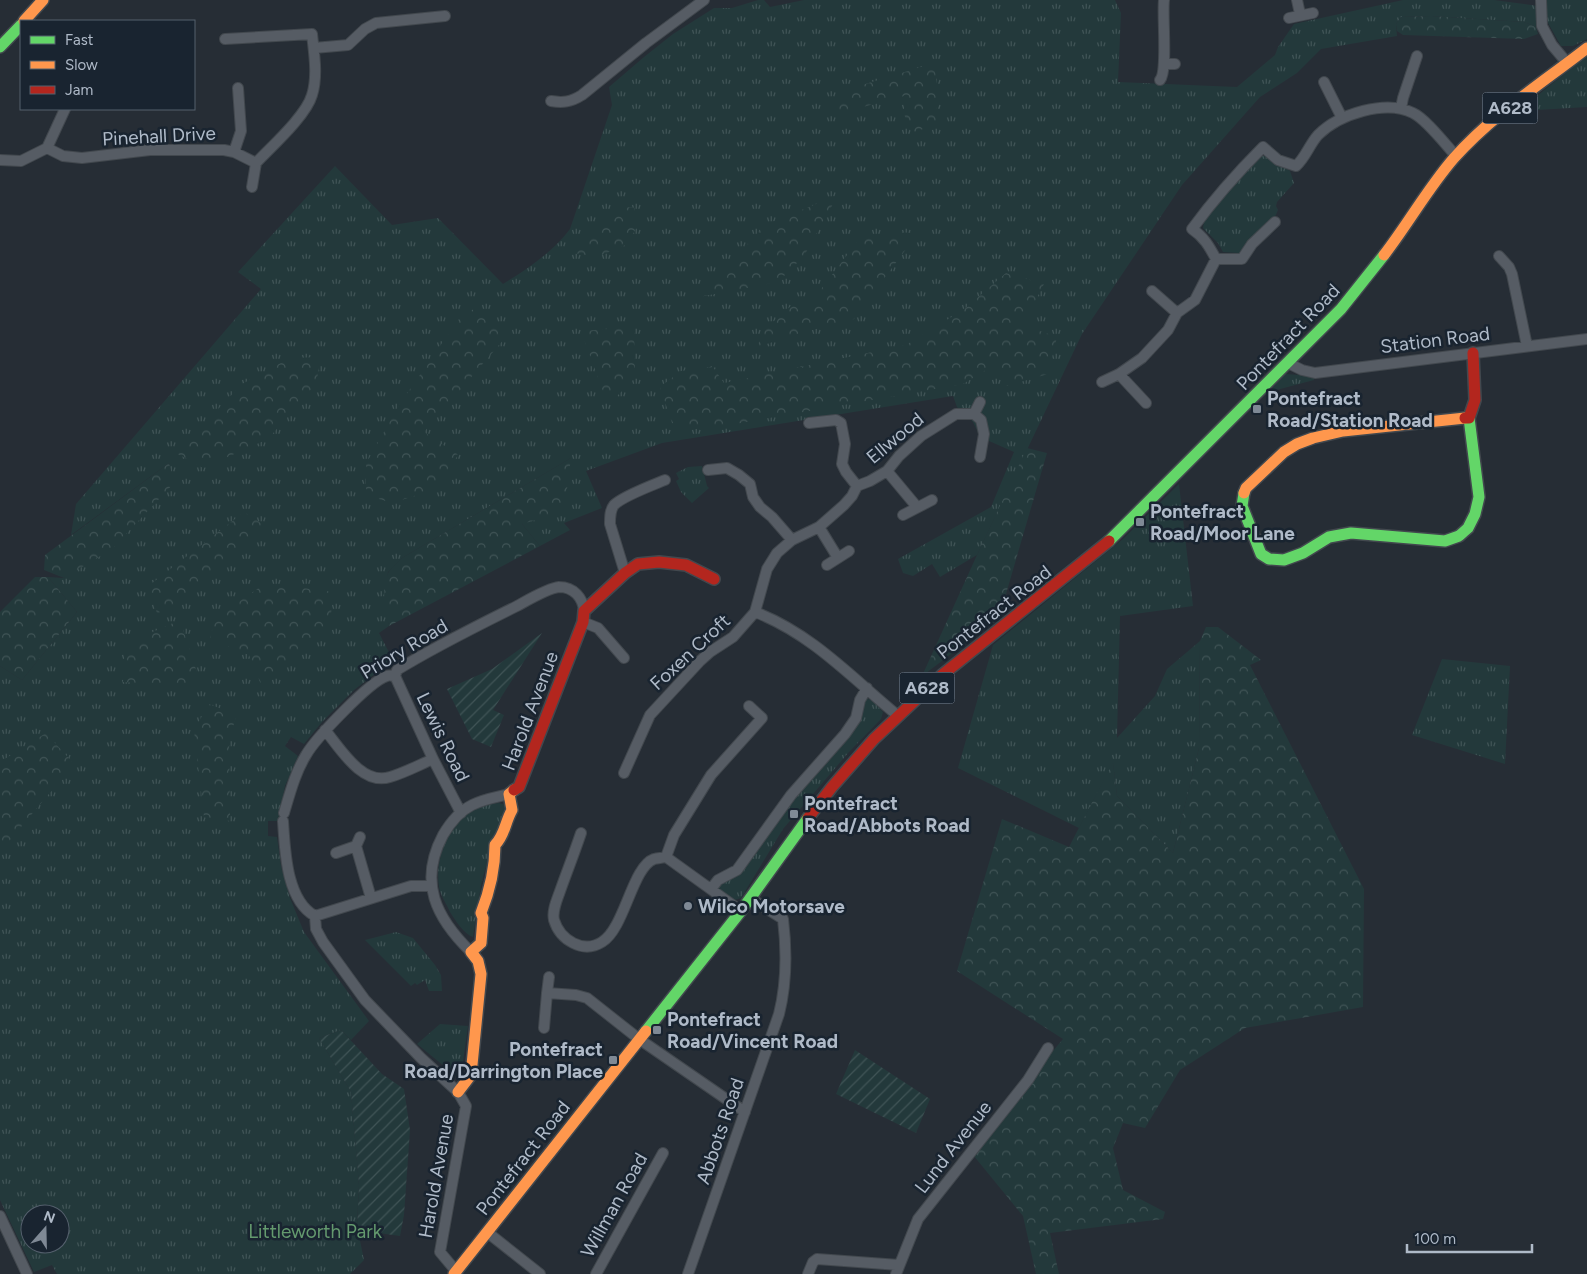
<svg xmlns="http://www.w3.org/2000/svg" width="1587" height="1274" viewBox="0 0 1587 1274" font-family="Figtree,sans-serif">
	<defs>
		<pattern id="grass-tufts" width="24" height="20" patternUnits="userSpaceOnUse" patternTransform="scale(1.25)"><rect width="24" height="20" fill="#23393b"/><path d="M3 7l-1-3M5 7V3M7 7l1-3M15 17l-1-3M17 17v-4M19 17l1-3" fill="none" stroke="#405456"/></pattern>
		<pattern id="forest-crowns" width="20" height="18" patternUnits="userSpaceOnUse" patternTransform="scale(1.25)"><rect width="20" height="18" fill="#23393b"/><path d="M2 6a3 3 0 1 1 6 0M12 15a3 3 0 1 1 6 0" fill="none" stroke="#405456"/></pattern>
		<pattern id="garden-furrows" width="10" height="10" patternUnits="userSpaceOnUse" patternTransform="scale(1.25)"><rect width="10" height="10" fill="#23393b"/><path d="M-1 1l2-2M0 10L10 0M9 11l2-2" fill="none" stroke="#405456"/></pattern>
	</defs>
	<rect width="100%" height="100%" fill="#262d35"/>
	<path fill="url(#grass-tufts)" fill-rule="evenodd" d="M758 0H764L770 7 804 0H1115L1121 13 1118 82 1237 87 1275 55 1278 47 1294 24 1403 0H1494L1538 6 1541 27H1536L1524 22 1431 16 1401 17 1396 24 1397 36 1321 49 1297 73 1260 97 1182 185 1082 334 977 555 940 577 932 564 913 576 903 573 898 559 991 507 1014 452 980 437 973 422 957 407 953 396 662 443 586 471 602 508 564 523 570 530 540 546 522 524 571 458 402 558 388 572 385 593 389 626 379 633 393 660 354 690 322 722 304 744 291 737 285 746 298 756 285 786 278 821H268V836L277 837 281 866 290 898 304 932 369 1021 351 1040 341 1030 319 1038 351 1092 359 1185 357 1226 364 1260 350 1274H57L52 1265 34 1272 0 1200V666L22 680 77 612 48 577 64 578 173 483 169 463 71 535 76 504 261 289 238 272 335 166 392 225 438 218 503 284C527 269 553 252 570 229L612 105 609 87 644 57 673 34 714 8H732ZM30 1214H60V1244H30Z
		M1547 0H1587V39L1573 46H1561L1547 21Z
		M1587 56V107L1518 111Z
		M1261 156H1267L1290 171 1294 183 1277 202 1276 206 1278 210 1274 219 1250 239 1239 253 1223 252 1218 243 1203 228 1204 222 1233 185Z
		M1285 374 1314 376V380L1269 392Z
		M702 466 707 486 709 488 692 503 681 492 676 481 679 479 676 473 688 467Z
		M1179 484 1193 606 1120 616 1117 738 1155 696 1167 669 1200 641 1199 748 1173 853 1117 796 1113 763 1079 828 958 768 993 645 1123 539Z
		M1442 659 1510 666 1505 764 1412 735Z
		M867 699 872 700 883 712 881 719 849 752 783 829 741 898 735 900 718 889V884L742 869 799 793Z
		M499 803 506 805 490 851 481 885 473 937C464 934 455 920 450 912 447 905 442 898 440 891 432 860 451 815 484 805 489 804 494 804 499 803Z
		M396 932 413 938 435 965 441 975 442 991H429L425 980 417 985 415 983 411 986 365 940Z
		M440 1024 468 1026 462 1069 455 1075 417 1044Z"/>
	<path fill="url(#forest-crowns)" d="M1431 16 1524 22 1536 27 1538 34 1524 39 1403 35 1397 31 1396 24 1401 17Z
		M934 63 938 91 936 123 912 134 904 114V96L833 115 849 89Z
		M838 195 804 256 778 282 699 297 765 225Z
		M634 207 637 226 628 244 597 257 574 253 614 208Z
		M890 232 918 233 854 319 804 332 757 347 764 330 791 306 809 305 857 242Z
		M1006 273 1044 284 1023 325 1057 337 1048 374 1007 386 999 362 963 384 712 428 693 429 672 423 660 387 681 371 713 367 724 383 906 345 963 310Z
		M475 308 494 317 505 338 424 432 458 455 436 489 392 503 366 495V464L399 405 458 320Z
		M634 327 635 378 608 405 581 331Z
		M321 357 316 384 268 439 203 468 176 453 242 384 290 358Z
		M1027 448 1047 453 999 618 922 676 977 555Z
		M571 458 564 512 522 524 540 546 389 626C385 609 381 591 388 573 391 568 398 562 402 558Z
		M169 463 174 483 112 549 64 578 44 570 45 555Z
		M244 512 267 527 171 609 157 613 151 598V584Z
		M35 577H48L77 612 22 680 0 666V612Z
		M266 583 333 592 330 626 306 651 262 687 249 655 210 639 215 618Z
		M180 620 202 688 123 682 125 644Z
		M1206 627H1218L1261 660 1250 665 1364 889 1363 1007 1245 1028 1180 1070 1145 1128 1123 1123 1113 1148 1123 1190 1165 1212 1163 1219 1050 1233 1059 1274H1036L1023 1216 969 1150 1063 1039 957 971 1002 819 1069 847 1113 762 1117 796 1173 853 1199 748 1200 641Z
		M209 704 237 715 229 738 230 821 204 817 194 730Z
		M46 733 74 764 0 852V762Z"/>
	<path fill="url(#garden-furrows)" d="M542 633 493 710 504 715 491 747 472 739 447 689 492 669Z
		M341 1030 382 1074 404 1089 410 1130 404 1215 400 1236 357 1230 359 1185 351 1092 319 1038Z
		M855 1050 930 1099 916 1133 836 1094Z"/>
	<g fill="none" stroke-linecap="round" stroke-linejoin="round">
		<g stroke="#42484e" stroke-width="12">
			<path id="street" d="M1297 0 1300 14
				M1541 0 1542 26 1552 45 1563 58
				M1289 18 1313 13
				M314 48 348 45 365 29 376 23 445 16
				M1164 64H1175
				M1160 80C1168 71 1162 15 1164 0
				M1324 82 1342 118
				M551 101C563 103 571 102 582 95L646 43 704 0
				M1401 108 1403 98 1417 56
				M47 148 63 156 82 158 150 150H224L234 152 256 163C271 147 306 116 312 95 318 76 314 53 312 34L225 39
				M234 152 241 131 238 88
				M0 160 21 161 47 148 65 109
				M252 187 256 163
				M1499 256 1509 267 1512 274 1527 346
				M1216 259H1242L1252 244 1275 222
				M1152 291 1177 313
				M1288 363 1302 370 1315 373 1587 339
				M1119 374 1146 403
				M1102 382 1119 374 1142 358 1168 330 1177 313 1195 300 1216 259C1209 246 1204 237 1192 229 1214 199 1237 173 1263 147L1278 160 1296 166C1306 157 1309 145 1318 135 1339 114 1386 99 1413 113 1426 119 1446 145 1456 156
				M974 414 980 402
				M809 423 836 420 841 423 845 444 842 464 846 472 857 486
				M708 470 727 468 739 475 750 484 753 497 760 507 772 517 792 540
				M887 471 917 507
				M903 515 932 500
				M819 527 838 558
				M827 565 849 551
				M625 573 610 524C610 517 610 510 614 505 623 496 653 485 665 480
				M755 612C812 634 851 677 897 715
				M583 622 598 628 624 658
				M395 676 433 759 461 813
				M325 730C340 748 362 786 390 777 404 773 419 765 433 759
				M624 773 650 715 700 661 710 652 733 637 755 612 767 569 777 553 792 540 819 527 844 505 852 496 857 486 870 481 887 471 899 456 921 436 956 414H974L981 420 984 434 980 457
				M284 813C290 793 295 773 306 755 315 739 370 681 387 676 389 675 392 676 395 676L397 670C436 646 477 626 517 606 528 600 548 588 559 587 574 587 583 598 584 611
				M283 821C285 850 286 900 315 916L316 929 323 942 365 1000 421 1058 458 1092 466 1106 440 1252 456 1271
				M581 833C574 854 566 874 559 894 556 902 552 912 554 920 560 940 583 954 602 942 625 928 632 867 654 859 658 858 662 858 666 857
				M356 846 371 898
				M336 853 356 846 360 837
				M666 857 674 835 711 775 762 718 749 706
				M666 857 741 911
				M711 889 718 880 737 870 791 795 845 734 856 718 860 700 867 688
				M315 916 411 886H430
				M471 952C436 918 418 882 443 835 450 823 460 811 472 805 483 799 497 797 509 794
				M547 993 549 977
				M544 1028 547 993 576 995 587 998 639 1039 745 1112
				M0 1216 27 1274
				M487 1232 540 1274
				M596 1274 663 1153
				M688 1274 779 1014C787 982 787 952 783 919L750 898
				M808 1274 813 1262 817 1259 899 1265
				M896 1274 918 1219 1028 1080 1048 1048"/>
		</g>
		<g stroke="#42484e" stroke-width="14">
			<path id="fast" d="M0 47 21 25
				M1244 493 1242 506 1261 554 1269 559 1284 560 1303 553 1329 537 1351 533 1445 541 1459 536 1468 528 1475 514 1479 497 1469 418
				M1109 541 1341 309 1384 255
				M646 1031 741 911 808 818"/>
		</g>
		<g stroke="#42484e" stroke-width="14">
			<path id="slow" d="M24 21 43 0
				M1384 255C1408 224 1428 188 1454 158 1492 115 1542 83 1587 48
				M1244 493 1246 488 1284 452 1297 444 1313 438 1343 431 1465 418
				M458 1092 471 1075 481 974 478 961 471 952 481 943 483 918 481 913C489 893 495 867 495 845 505 835 505 822 512 810L509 794 514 790
				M454 1274 646 1031"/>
		</g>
		<g stroke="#42484e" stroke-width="14">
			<path id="jam" d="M1465 418H1469L1475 400 1473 353
				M514 790 519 787 583 622 584 611 625 573 638 564 659 562 686 565 714 579
				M808 818 832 787 874 739 942 675 1109 541"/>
		</g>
		<use href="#street" stroke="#565c64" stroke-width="10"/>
		<use href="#fast" stroke="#63d668" stroke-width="11"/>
		<use href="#slow" stroke="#ff974d" stroke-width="11"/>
		<use href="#jam" stroke="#b3261e" stroke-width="11"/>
	</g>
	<g fill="#7f8995" stroke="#192430" stroke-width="2">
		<rect x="1252" y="404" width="10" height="10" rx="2.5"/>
		<rect x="1135" y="517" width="10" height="10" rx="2.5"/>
		<rect x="789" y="809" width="10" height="10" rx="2.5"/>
		<circle cx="688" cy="906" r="5"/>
		<rect x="652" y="1025" width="10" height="10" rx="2.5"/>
		<rect x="608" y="1055" width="10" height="10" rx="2.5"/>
	</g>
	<g text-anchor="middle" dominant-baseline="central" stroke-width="5" stroke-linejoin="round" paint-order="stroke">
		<g fill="#192430" stroke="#828d9a" stroke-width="1">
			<rect x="1482.5" y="92.5" width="55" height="31" rx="4"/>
			<rect x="899.5" y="672.5" width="55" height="31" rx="4"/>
		</g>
		<g font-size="18" font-weight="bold" fill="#afbac8">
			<text x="1510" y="108">A628</text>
			<text x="927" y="688">A628</text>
		</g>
		<g font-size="19" fill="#afbac8" stroke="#192430">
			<text transform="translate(159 136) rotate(-3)">Pinehall Drive</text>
			<text transform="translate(1288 337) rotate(-46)">Pontefract Road</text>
			<text transform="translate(1435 340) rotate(-7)">Station Road</text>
			<text transform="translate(895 438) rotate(-40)">Ellwood</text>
			<text transform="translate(994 612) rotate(-38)">Pontefract Road</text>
			<text transform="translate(404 649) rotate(-31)">Priory Road</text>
			<text transform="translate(690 652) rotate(-43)">Foxen Croft</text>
			<text transform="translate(530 711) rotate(-69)">Harold Avenue</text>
			<text transform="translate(443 737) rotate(64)">Lewis Road</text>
			<text transform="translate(720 1131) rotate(-71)">Abbots Road</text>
			<text transform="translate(953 1147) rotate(-52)">Lund Avenue</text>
			<text transform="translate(523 1158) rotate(-52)">Pontefract Road</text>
			<text transform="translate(436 1176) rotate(-80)">Harold Avenue</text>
			<text transform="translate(614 1205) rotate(-61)">Willman Road</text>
		</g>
		<g font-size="19" font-weight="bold" fill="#afbac8" stroke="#192430" text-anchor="start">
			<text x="1267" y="398">Pontefract<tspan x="1267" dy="22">Road/Station Road</tspan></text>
			<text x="1150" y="511">Pontefract<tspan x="1150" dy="22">Road/Moor Lane</tspan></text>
			<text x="804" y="803">Pontefract<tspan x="804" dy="22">Road/Abbots Road</tspan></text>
			<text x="698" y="906">Wilco Motorsave</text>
			<text x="667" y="1019">Pontefract<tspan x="667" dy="22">Road/Vincent Road</tspan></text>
			<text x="603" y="1049" text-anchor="end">Pontefract<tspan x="603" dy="22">Road/Darrington Place</tspan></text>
		</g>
		<g font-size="19" fill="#649a6e" stroke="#192430">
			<text x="315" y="1231">Littleworth Park</text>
		</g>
	</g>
	<rect x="20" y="20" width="175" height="90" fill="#192430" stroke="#55606d"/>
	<rect x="30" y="36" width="25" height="8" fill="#63d668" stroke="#55606d"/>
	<text x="65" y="45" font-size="15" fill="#afbac8">Fast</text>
	<rect x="30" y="61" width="25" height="8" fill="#ff974d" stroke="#55606d"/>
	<text x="65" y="70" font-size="15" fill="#afbac8">Slow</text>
	<rect x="30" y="86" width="25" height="8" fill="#b3261e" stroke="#55606d"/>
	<text x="65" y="95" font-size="15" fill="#afbac8">Jam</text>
	<g transform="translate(45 1229) rotate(20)"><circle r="24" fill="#192430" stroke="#55606d"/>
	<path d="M0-4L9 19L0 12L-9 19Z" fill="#7f8995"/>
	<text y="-8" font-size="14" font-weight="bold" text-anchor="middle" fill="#afbac8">N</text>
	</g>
	<path d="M1407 1244v8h125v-8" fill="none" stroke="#afbac8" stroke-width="2.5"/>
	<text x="1414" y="1244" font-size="15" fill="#afbac8" stroke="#192430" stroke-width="4" paint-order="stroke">100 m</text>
</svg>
